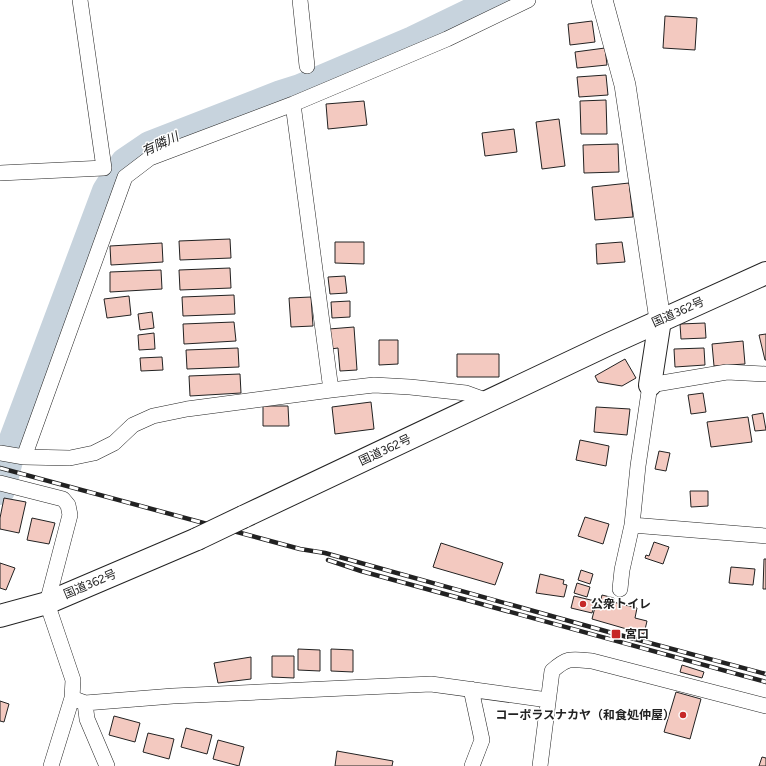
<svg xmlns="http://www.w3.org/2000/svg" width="766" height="766" viewBox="0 0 766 766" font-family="Figtree,'Noto Sans JP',sans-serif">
	<rect width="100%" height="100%" fill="#fff"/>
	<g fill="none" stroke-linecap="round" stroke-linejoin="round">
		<path stroke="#c7d3dd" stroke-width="30" d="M0 490 13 442 107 191 125 163 150 146 281 95 300 89 413 41 498 0"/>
	</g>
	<path fill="#f3c9c0" stroke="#222" d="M665 16 697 18 695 50 663 48Z
		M592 21 595 42 570 45 568 24Z
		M605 48 607 65 577 68 575 52Z
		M606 75 608 95 579 97 577 77Z
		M606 100 607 134H581L580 101Z
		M364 101 367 125 328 129 326 104Z
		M559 119 565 166 542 169 536 122Z
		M514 129 517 152 485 156 482 133Z
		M618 144 619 172 584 173 583 145Z
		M629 183 633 217 595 220 592 187Z
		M230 239 231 258 180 260 179 241Z
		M335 242H364V264L335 263Z
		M622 242 625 262 597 264 596 244Z
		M162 243 163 262 111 265 110 246Z
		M230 268 231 288 180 290 179 270Z
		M161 270 162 289 110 292V272Z
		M345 276 347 293 330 294 328 277Z
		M234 295 235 314 183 316 182 297Z
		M129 296 131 315 107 318 104 299Z
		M311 297 313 326 291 327 289 298Z
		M350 301V317L332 318 331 302Z
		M152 312 154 328 140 330 138 314Z
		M234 322 236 341 184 344 183 324Z
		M705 323 706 338 681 339 680 324Z
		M354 327 357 370 340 371 338 348 331 349 329 329Z
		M154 333 155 349 139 350 138 335Z
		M766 334V360H765L759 335Z
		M379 340H398V364L379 365Z
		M743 341 745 364 714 366 712 344Z
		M238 348 239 367 187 369 186 350Z
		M704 348 705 365 675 367 674 349Z
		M457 354H499V377H457Z
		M162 357 163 370 141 371 140 358Z
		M625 359 636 378 622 386 598 382 595 376Z
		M240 374 241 393 190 396 189 376Z
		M703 393 706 412 691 414 688 395Z
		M371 402 374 429 335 434 332 407Z
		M263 406H288L289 426H263Z
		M596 407 630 409 627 435 594 432Z
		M763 413 766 430 755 431 752 415Z
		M748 417 752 442 711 447 707 422Z
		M580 440 609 446 606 466 576 460Z
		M659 451 670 453 666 471 655 469Z
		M690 491H708V506L691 507Z
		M4 498 26 502 19 533 0 529V518Z
		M585 517 609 524 603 544 578 536Z
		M32 518 55 523 49 544 27 540Z
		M654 542 669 547 663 564 645 558 646 555 649 556Z
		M441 543 503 563 495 585 433 567Z
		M764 559H766V589H763Z
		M0 563 15 568 6 590 0 588Z
		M731 567 755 569 753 585 729 583Z
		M581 570 593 574 590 584 578 580Z
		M540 574 564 580 563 584 567 585 564 597 536 593Z
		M577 583 590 587 587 597 574 593Z
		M602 595 614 598 613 602 637 608 635 618 647 621 644 634 592 619 597 599H601Z
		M574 596 595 601 592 613 571 608Z
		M298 649 320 650V671L298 670Z
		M331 649 353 650V672L331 671Z
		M272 656H294V678L272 677Z
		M251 657V679L218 683 214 663Z
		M682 665 704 672 702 678 680 672Z
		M676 692 701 699 690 739 664 732Z
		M0 701 9 704 4 722 0 721Z
		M114 716 140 723 135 742 109 735Z
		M186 728 212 735 207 754 181 747Z
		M148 733 174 739 169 759 143 752Z
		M218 740 244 747 239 766 213 759Z
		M337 751 393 761 392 766H335Z
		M762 757 766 758V766H759Z"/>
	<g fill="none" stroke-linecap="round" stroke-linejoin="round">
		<g stroke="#222" stroke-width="16">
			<path id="street" d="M300 0 307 66
				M293 104 331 390
				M0 173 104 168 80 0
				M488 401 466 393 410 387 374 385 331 390 187 409 153 416 133 425 114 443 94 453 70 458 24 457 125 177 150 158 293 104 447 39 528 0
				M0 453 24 457
				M0 483 63 499 68 505 70 515 47 603 73 680 72 698 51 766
				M632 525 766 536
				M620 589 622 570 632 525 638 466 650 385 727 372 766 374
				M471 689 482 740 472 766
				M72 698 85 703 173 696 431 684 548 700
				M85 703 87 719 107 766
				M540 766 552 671C568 657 571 659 592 661L766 706"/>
		</g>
		<g stroke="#222" stroke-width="22">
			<path id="secondary" d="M602 0 625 85 660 320"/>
		</g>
		<g stroke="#222" stroke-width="24">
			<path id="primary" d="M650 385 660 320"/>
		</g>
		<g stroke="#222" stroke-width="24">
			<path id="highway" d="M243 517 609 344 766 273
				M0 616 47 603 197 539"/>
		</g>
		<use href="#street" stroke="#fff" stroke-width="15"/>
		<use href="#secondary" stroke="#fff" stroke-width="21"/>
		<use href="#primary" stroke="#fff" stroke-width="22"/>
		<use href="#highway" stroke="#fff" stroke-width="22"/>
		<g stroke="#222" stroke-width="4.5">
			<path id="rail" d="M0 468 300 549 325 553 616 634 766 674
				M328 560 361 571 766 682"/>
		</g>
		<use href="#rail" stroke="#fff" stroke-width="3" stroke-dasharray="9" stroke-linecap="butt"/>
		<g stroke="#222" stroke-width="24" stroke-linecap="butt">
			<path id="highway-bridge" d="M197 539 243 517"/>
		</g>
		<use href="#highway-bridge" stroke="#fff" stroke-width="22"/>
	</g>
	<g fill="#c62828" stroke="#fff" stroke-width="1.5">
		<circle cx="583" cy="604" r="4"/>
		<rect x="611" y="629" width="10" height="10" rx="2"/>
		<circle cx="683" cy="715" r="4"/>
	</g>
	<g text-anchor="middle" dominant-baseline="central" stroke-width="3" stroke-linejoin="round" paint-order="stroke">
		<g font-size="12" fill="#222" stroke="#fff">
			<text transform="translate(678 312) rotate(-24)">国道362号</text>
			<text transform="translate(385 450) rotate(-25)">国道362号</text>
			<text transform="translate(90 584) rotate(-23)">国道362号</text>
		</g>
		<g font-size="12" font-weight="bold" fill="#222" stroke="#fff" text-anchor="start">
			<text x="591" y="604">公衆トイレ</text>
			<text x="625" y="634">宮口</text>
			<text x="675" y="715" text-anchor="end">コーポラスナカヤ（和食処仲屋）</text>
		</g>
		<g font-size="13" font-style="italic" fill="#222" stroke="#fff">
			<text transform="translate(160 144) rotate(-25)">有隣川</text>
		</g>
	</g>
</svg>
